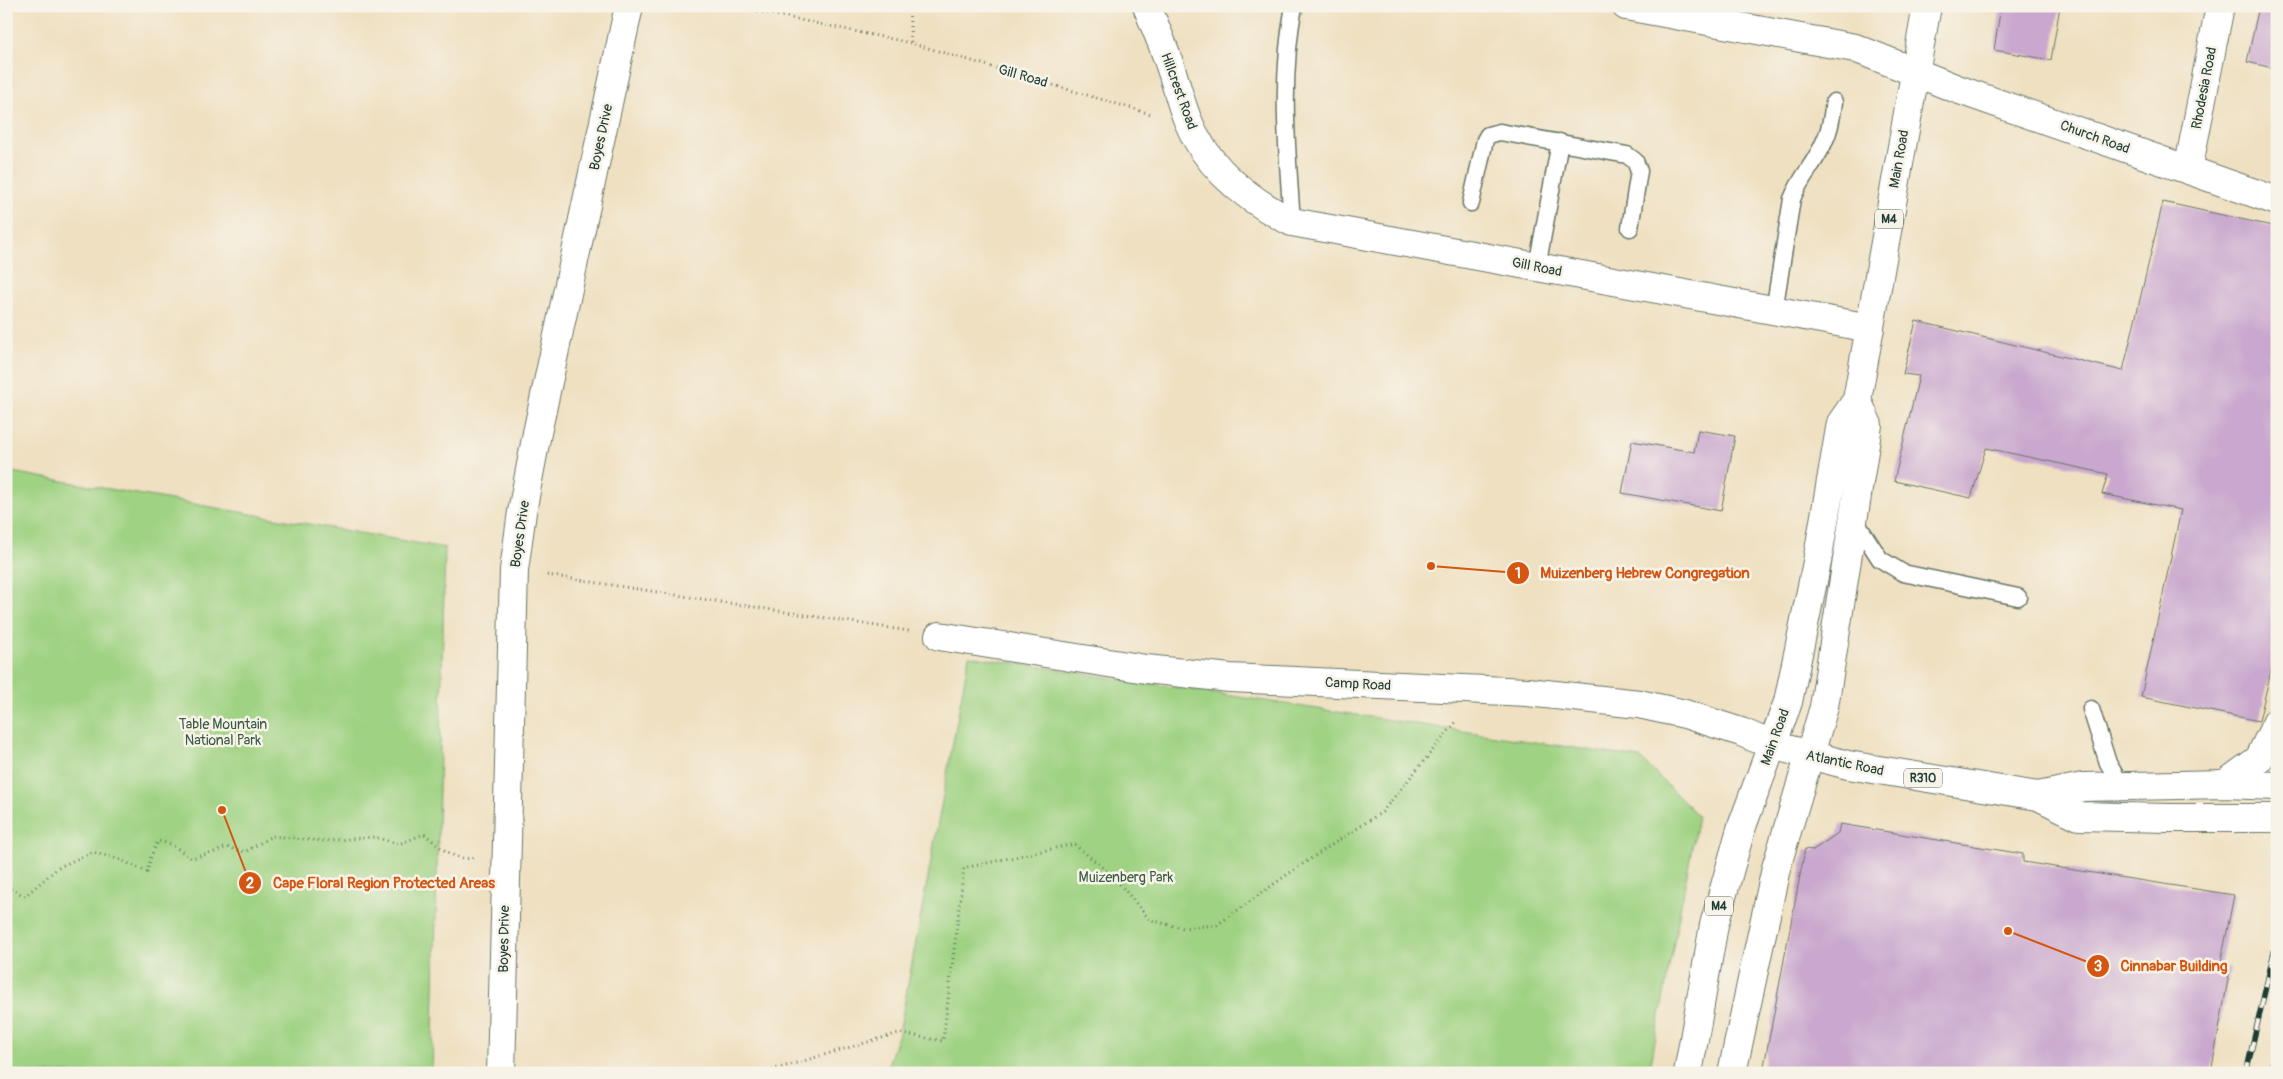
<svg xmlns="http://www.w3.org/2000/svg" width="2283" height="1079" viewBox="0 0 2283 1079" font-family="Pangolin,sans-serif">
	<rect width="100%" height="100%" fill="#f7f3e8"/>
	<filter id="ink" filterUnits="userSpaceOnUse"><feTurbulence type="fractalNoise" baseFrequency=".02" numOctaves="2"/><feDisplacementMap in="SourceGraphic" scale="10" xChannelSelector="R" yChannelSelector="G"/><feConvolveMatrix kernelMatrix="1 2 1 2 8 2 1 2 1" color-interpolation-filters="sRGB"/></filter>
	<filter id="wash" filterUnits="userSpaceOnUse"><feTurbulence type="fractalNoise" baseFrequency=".0096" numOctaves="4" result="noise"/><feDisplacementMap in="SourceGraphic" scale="20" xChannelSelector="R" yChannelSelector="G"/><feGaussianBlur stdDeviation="1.12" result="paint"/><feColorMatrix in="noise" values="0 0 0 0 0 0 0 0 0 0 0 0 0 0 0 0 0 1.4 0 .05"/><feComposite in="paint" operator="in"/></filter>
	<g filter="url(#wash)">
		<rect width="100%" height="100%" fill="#efe0c1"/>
		<path fill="#9fd282" stroke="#5f885b" d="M6 471 445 548 432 1073H6Z
			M969 656 1640 758 1698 816 1649 1073H885L899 1033Z"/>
		<g id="blocks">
			<path fill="#c9a7ce" d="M2001 6H2060L2051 60 1994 50Z
				M2259 6H2277V69L2247 62Z
				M2163 202 2277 227V645L2259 721 2141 697 2181 510 2102 494 2108 474 1986 448 1971 498 1894 481 1919 376 1903 374 1916 321 2123 371Z
				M1698 430 1735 436 1721 511 1622 493 1632 441 1694 452Z
				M1840 824 2023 854V862L2234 895 2220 967 2230 969 2211 1073 1763 1071 1805 849 1813 850 1838 833Z"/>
		</g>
	</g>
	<g filter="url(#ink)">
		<use href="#blocks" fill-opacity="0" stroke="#687665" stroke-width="1"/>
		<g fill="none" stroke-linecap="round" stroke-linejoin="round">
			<g stroke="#687665" stroke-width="19">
				<path id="service" d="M1471 203 1485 140 1488 135 1500 132 1627 155 1635 161 1639 171 1630 228
					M1292 222C1287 149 1280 78 1294 6
					M1537 267 1560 142
					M1774 311 1792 199C1801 176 1817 161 1825 140 1831 128 1832 115 1834 102
					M1854 519 1880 559 1903 573 2018 597
					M2091 709 2108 763 2122 787"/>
			</g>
			<g stroke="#687665" stroke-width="30">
				<path id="minor" d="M1147 6C1154 25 1163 44 1169 63 1176 82 1180 102 1188 121 1207 168 1248 200 1292 222L1870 328
					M1626 6 1855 48 1957 89 2277 201
					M2188 170 2220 6
					M939 636 1146 669 1230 678 1527 692 1639 704 1685 714 1741 732 1772 745
					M2225 784 2259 759 2277 722"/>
			</g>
			<g stroke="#687665" stroke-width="30">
				<path id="secondary" d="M501 1073 514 570 522 512 537 433 629 6"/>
			</g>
			<g stroke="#687665" stroke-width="30">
				<path id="primary" d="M1772 745 1848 765 2038 796 2079 816 2168 818H2277
					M2038 796 2083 787 2225 784 2277 786
					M1688 1073 1714 925 1741 829 1788 702 1817 562 1841 423 1857 400 1927 6
					M1732 1073 1776 868 1824 707 1868 425 1857 400"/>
			</g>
			<path stroke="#687665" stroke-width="3" stroke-dasharray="1 4" stroke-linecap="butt" d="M733 6 911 43 1151 114
				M909 6 911 43
				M547 575 909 631
				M6 887 25 896 59 867 93 852 121 860 147 872 151 856 158 841 171 844 191 858 212 853 227 847 245 852 272 836 324 841 374 837 399 844 424 834C439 845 455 864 475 857
				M762 1073 899 1033 943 1041 964 868 1074 844 1114 877 1150 920 1183 928 1217 925 1295 869 1382 812 1456 722"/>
			<use href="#service" stroke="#fff" stroke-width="16"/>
			<use href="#minor" stroke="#fff" stroke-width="28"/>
			<use href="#secondary" stroke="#fff" stroke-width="28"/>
			<use href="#primary" stroke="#fff" stroke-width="28"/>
			<g stroke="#1f3d34" stroke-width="5.5">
				<path id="rail" d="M2246 1073 2277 939
					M2270 1073 2277 1046"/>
			</g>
			<use href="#rail" stroke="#f7f3e8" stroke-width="4" stroke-dasharray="11" stroke-linecap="butt"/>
		</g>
	</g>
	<g text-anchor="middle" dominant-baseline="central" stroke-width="5" stroke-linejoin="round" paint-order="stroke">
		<g fill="#f7f3e8" stroke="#60746a" stroke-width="1">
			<rect x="1875" y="209.5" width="28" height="19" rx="4"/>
			<rect x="1904" y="768.5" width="38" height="19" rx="4"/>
			<rect x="1705" y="896.5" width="28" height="19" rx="4"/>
		</g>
		<g font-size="12" font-weight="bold" fill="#1f3d34">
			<text x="1889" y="219">M4</text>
			<text x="1923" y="778">R310</text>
			<text x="1719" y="906">M4</text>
		</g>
		<g font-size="14" fill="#1f3d34" stroke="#f7f3e8">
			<text transform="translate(1023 76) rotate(16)">Gill Road</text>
			<text transform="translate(2204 88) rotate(-79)">Rhodesia Road</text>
			<text transform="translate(1179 91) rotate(70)">Hillcrest Road</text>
			<text transform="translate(601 137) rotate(-78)">Boyes Drive</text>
			<text transform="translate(2095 137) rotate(20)">Church Road</text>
			<text transform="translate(1899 159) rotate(-80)">Main Road</text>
			<text transform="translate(1537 267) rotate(11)">Gill Road</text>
			<text transform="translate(520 534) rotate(-82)">Boyes Drive</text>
			<text transform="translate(1358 684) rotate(3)">Camp Road</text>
			<text transform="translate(1775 737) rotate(-70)">Main Road</text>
			<text transform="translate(1845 763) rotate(12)">Atlantic Road</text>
			<text transform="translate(504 939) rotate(-89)">Boyes Drive</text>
		</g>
		<g font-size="14" fill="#395b44" stroke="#f7f3e8">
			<text x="223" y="724">Table Mountain<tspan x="223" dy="16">National Park</tspan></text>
			<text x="1126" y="877">Muizenberg Park</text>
		</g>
	</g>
	<path fill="none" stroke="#d45610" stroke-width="2" d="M1431 566L1518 573M222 810L250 883M2008 931L2098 966"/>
	<g fill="#d45610" stroke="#f7f3e8" stroke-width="2">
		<circle cx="1431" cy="566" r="5"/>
		<circle cx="222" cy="810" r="5"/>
		<circle cx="2008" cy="931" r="5"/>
		<circle cx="1518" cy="573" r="12"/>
		<circle cx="250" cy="883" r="12"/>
		<circle cx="2098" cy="966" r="12"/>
	</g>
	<g font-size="15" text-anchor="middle" font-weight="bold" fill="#fff">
		<text x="1518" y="578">1</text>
		<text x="250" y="888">2</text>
		<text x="2098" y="971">3</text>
	</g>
	<g font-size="15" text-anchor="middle" font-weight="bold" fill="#d45610" stroke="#f7f3e8" stroke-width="5" stroke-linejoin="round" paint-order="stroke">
		<text x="1645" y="578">Muizenberg Hebrew Congregation</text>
		<text x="384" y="888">Cape Floral Region Protected Areas</text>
		<text x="2174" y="971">Cinnabar Building</text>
	</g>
	<rect width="2283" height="1079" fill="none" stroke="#f7f3e8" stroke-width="25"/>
</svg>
